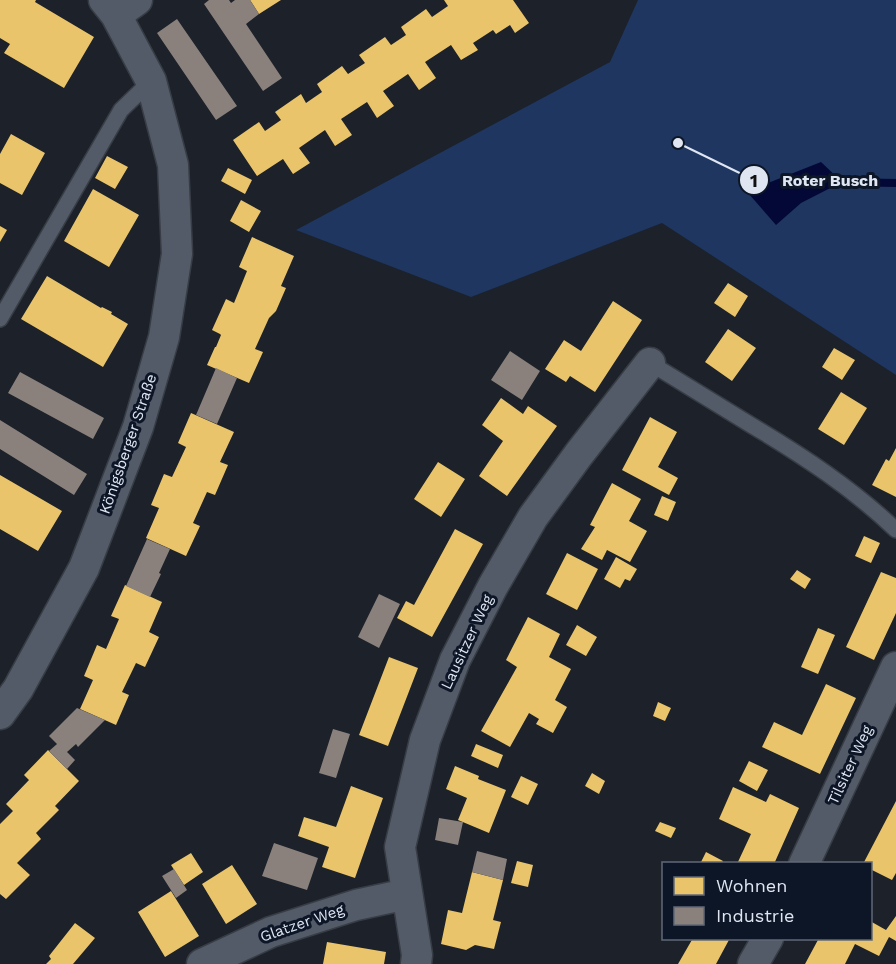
<svg xmlns="http://www.w3.org/2000/svg" width="896" height="964" viewBox="0 0 896 964" font-family="'Work Sans',sans-serif">
	<rect width="100%" height="100%" fill="#1c212a"/>
	<path fill="#1e3660" d="M638 0H896V375L662 223 471 297 296 230 610 62Z"/>
	<path fill="#030837" d="M821 162 842 182 801 203 776 225 749 194 751 185 768 183Z"/>
	<path fill="#e9c46a" d="M0 0H36L35 2 94 37 64 88 4 53 10 44 0 38Z
		M250 0H281L259 14Z
		M444 0H513L529 23 515 33 510 25 496 34 493 30 473 43 478 50 461 60 451 45 425 62 436 78 419 90 408 74 383 91 394 106 377 118 367 102 341 119 352 135 335 146 325 130 299 148 310 163 293 174 283 159 257 176 233 140 259 122 265 131 281 120 275 112 301 94 306 103 322 92 317 84 342 66 348 74 365 63 359 55 385 37 391 45 406 35 401 27 426 9 432 17 448 6Z
		M11 134 45 153 22 195 0 183V154Z
		M107 156 128 167 115 189 95 178Z
		M228 168 252 180 245 194 221 181Z
		M93 189 139 215 109 267 64 241Z
		M241 200 261 211 249 232 230 221Z
		M0 226 7 230 0 242Z
		M252 237 294 256 281 286 286 288 276 311 269 318 255 349 263 352 249 383 207 365 215 347H216L221 335 220 334 212 330 226 299 234 303 247 271 239 267Z
		M47 276 101 308 102 307 112 312 111 314 128 324 103 367 21 319Z
		M728 283 748 296 735 317 714 303Z
		M613 301 642 320 595 392 570 376 566 382 545 369 564 340 581 351Z
		M728 329 756 348 732 381 705 362Z
		M834 348 855 360 842 380 822 367Z
		M841 392 867 408 844 445 818 429Z
		M501 398 523 414 528 406 557 426 507 496 479 476 503 441 482 425Z
		M191 413 234 432 220 462 228 465 215 495 207 492 193 523 200 526 186 556 146 538 159 508 151 505 164 474 172 477 186 447 178 443Z
		M650 417 677 432 658 467 678 478 669 495 622 470Z
		M896 448V497L872 485 886 459 889 461Z
		M438 462 465 479 441 517 414 499Z
		M0 475 62 511 38 551 0 529Z
		M612 483 641 499 629 521 647 531 630 562 607 550 602 560 581 549 595 527 590 525Z
		M662 496 676 502 668 521 654 515Z
		M455 529 483 544 432 637 397 618 406 601 414 605Z
		M864 536 880 543 871 563 855 556Z
		M567 553 598 569 577 610 546 594Z
		M616 557 637 569 630 581 625 579 620 588 604 579Z
		M797 570 811 579 805 589 790 579Z
		M881 572 896 578V613L874 660 846 647Z
		M125 585 162 602 149 632 159 637 145 667 136 663 122 692 129 695 116 725 80 709 93 680 84 676 97 645 106 649 119 619 111 616Z
		M528 617 560 634 549 657 571 669 555 700 567 707 553 733 536 724 539 719 529 713 510 747 481 731 517 667 506 660Z
		M577 625 597 637 586 656 566 645Z
		M818 628 835 635 818 674 801 667Z
		M389 657 418 668 388 746 359 735Z
		M826 684 856 698 820 774 762 747 774 722 802 735Z
		M658 702 671 708 665 721 653 716Z
		M476 744 503 755 498 768 471 756Z
		M48 750 79 781 55 806 59 810 36 833 41 839 17 863 30 875 6 899 0 894V824L13 811 6 804 29 780 24 775Z
		M749 761 768 770 757 791 739 781Z
		M455 766 479 776 478 779 506 790 489 833 458 820 467 798 446 789Z
		M592 773 605 781 599 794 585 786Z
		M521 776 538 784 528 805 511 797Z
		M351 786 383 798 355 878 322 867 329 847 298 836 304 817 336 827Z
		M733 787 766 802 770 794 799 808 774 864H737L751 834 719 819Z
		M896 801V873L892 880 870 869V864H863Z
		M660 822 676 828 671 838 655 831Z
		M706 852 723 861 722 864H700Z
		M191 853 203 872 184 885 171 865Z
		M517 861 533 865 528 887 511 883Z
		M232 865 257 904 226 924 202 884Z
		M472 872 503 880 493 920 501 922 494 949 475 945 466 950 441 944 448 910 462 913Z
		M171 891 199 936 165 957 138 912Z
		M896 916V941L889 937 879 956 855 944 845 964H805L819 938H870V921L886 930Z
		M75 923 95 938 73 964H46L51 959 49 956Z
		M693 938H730L716 964H678Z
		M327 942 386 952 384 964H323Z"/>
	<path fill="#8a817c" d="M209 0H229L231 3 235 0H250L259 14 246 24 282 78 263 91 204 4Z
		M177 19 237 106 216 120 157 33Z
		M510 351 540 371 522 400 491 380Z
		M216 368 237 378 217 424 196 415Z
		M20 372 104 418 93 439 8 393Z
		M0 420 87 474 74 495 0 449Z
		M147 539 170 549 159 573 161 574 150 597 126 586Z
		M379 594 400 604 379 648 358 637Z
		M77 708 105 720 78 747 76 744 67 752 75 760 67 769 49 751 57 744 49 736Z
		M333 729 350 734 336 778 319 773Z
		M439 818 463 822 458 845 435 840Z
		M274 843 318 858 307 890 262 876Z
		M477 851 507 859 503 880 472 872Z
		M174 869 187 890 176 898 162 876Z"/>
	<g fill="none" stroke-linecap="round" stroke-linejoin="round">
		<path stroke="#030837" stroke-width="8" d="M842 182 896 183"/>
		<g stroke="#383d45" stroke-width="18">
			<path id="service" d="M0 319 121 110 151 81
				M650 363C683 383 717 404 751 425 803 456 852 488 896 530"/>
		</g>
		<g stroke="#383d45" stroke-width="33">
			<path id="minor" d="M116 15 137 0
				M0 714 18 689 84 568 138 427 164 337 177 254 173 165 151 81 116 15 104 0
				M804 864 896 667
				M202 964 271 932 356 905 407 894
				M416 964 417 955 400 847 425 740 455 660 493 586 533 517 579 454 650 363
				M753 964 768 938"/>
		</g>
		<use href="#service" stroke="#535b68" stroke-width="15"/>
		<use href="#minor" stroke="#535b68" stroke-width="30"/>
	</g>
	<g text-anchor="middle" dominant-baseline="central" stroke-width="6" stroke-linejoin="round" paint-order="stroke">
		<g font-size="15" fill="#dfe6f2" stroke="#0d1626">
			<text transform="translate(128 444) rotate(-71)">Königsberger Straße</text>
			<text transform="translate(467 642) rotate(-65)">Lausitzer Weg</text>
			<text transform="translate(850 765) rotate(-65)">Tilsiter Weg</text>
			<text transform="translate(302 923) rotate(-19)">Glatzer Weg</text>
		</g>
	</g>
	<path fill="none" stroke="#dfe6f2" stroke-width="2" d="M678 143L754 180"/>
	<g fill="#dfe6f2" stroke="#0d1626" stroke-width="2">
		<circle cx="678" cy="143" r="6"/>
		<circle cx="754" cy="180" r="15"/>
	</g>
	<g font-size="18" text-anchor="middle" font-weight="bold" fill="#111">
		<text x="754" y="187">1</text>
	</g>
	<g font-size="16" text-anchor="middle" font-weight="bold" fill="#dfe6f2" stroke="#0d1626" stroke-width="6" stroke-linejoin="round" paint-order="stroke">
		<text x="830" y="186">Roter Busch</text>
	</g>
	<rect x="662" y="862" width="210" height="78" fill="#0d1626" stroke="#616978" stroke-width="1.5"/>
	<rect x="674" y="877" width="30" height="18" fill="#e9c46a" stroke="#616978" stroke-width="1.5"/>
	<text x="716" y="892" font-size="18" fill="#dfe6f2">Wohnen</text>
	<rect x="674" y="907" width="30" height="18" fill="#8a817c" stroke="#616978" stroke-width="1.5"/>
	<text x="716" y="922" font-size="18" fill="#dfe6f2">Industrie</text>
</svg>
